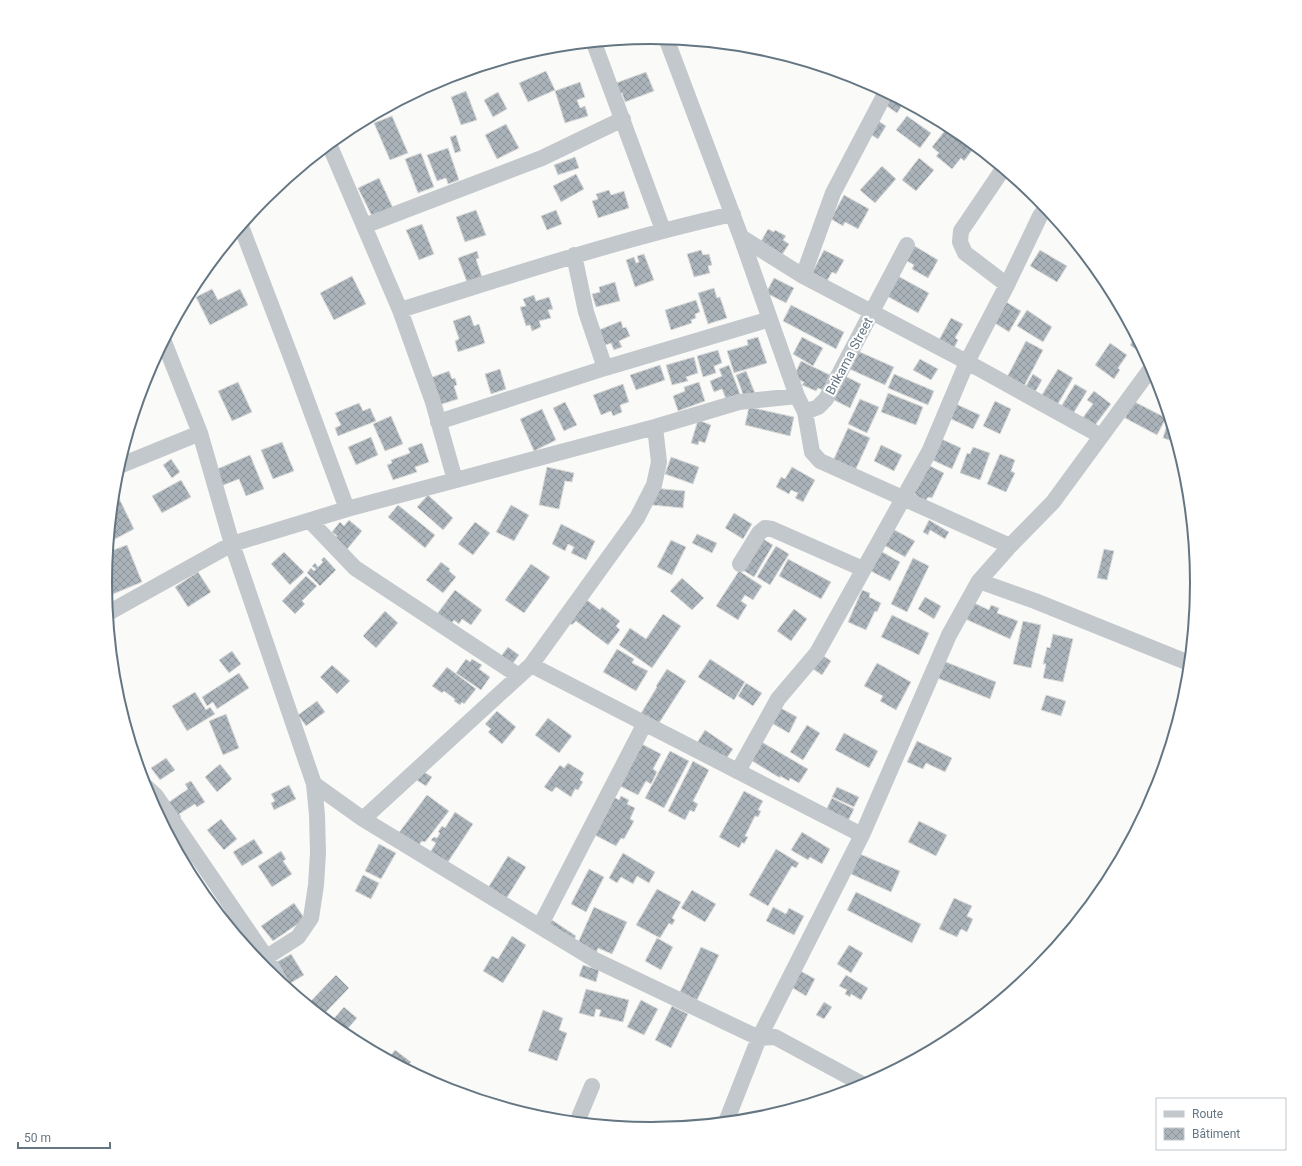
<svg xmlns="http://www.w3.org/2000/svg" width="1302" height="1166" viewBox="0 0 1302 1166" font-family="Roboto,sans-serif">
	<defs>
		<pattern id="building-cross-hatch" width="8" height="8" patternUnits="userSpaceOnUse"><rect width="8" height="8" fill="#aab3b9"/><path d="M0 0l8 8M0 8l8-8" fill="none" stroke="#8e969c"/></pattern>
	</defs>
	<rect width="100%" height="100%" fill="#fafaf8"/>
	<path fill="url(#building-cross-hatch)" stroke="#dcdcda" d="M546 71 555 90 528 102 519 83Z
		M646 72 654 91 625 102 622 93 620 94 616 83Z
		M580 82 585 97 577 100 580 108 585 106 588 116 565 123 555 91Z
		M466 91 477 120 461 125 451 97Z
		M498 92 507 109 493 117 484 100Z
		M887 93 904 102 897 113 881 102Z
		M919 110 940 121 937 125 918 111Z
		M392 116 408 153 390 160 374 123Z
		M907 116 931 133 920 148 896 130Z
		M874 118 886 126 878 139 865 131Z
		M506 124 519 148 497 159 485 135Z
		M947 128 973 149 964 161 961 158 952 169 936 156 939 153 932 147Z
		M456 135 461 151 455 153 450 137Z
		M448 148 459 180 448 184 446 178 437 181 427 155Z
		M421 153 434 187 418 193 405 159Z
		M575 157 579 168 558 175 554 165Z
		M919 158 934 170 916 191 902 180Z
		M882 166 896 179 875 203 860 190Z
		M576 174 584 189 561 202 553 186Z
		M379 178 393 208 373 218 358 188Z
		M609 190 611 195 624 191 629 208 598 218 592 201 598 199 596 194Z
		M844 195 869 209 858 229 845 222 843 226 831 219Z
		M476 210 486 235 465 242 456 217Z
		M556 210 562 224 547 230 541 216Z
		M422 224 434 254 419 260 406 230Z
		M768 229 774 232 775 230 786 236 783 240 789 244 780 258 759 245Z
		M913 245 938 260 928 278 912 269 914 265 904 259Z
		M701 250 703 255 709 254 712 265 708 266 710 273 694 277 687 254Z
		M824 250 844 260 836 274 832 272 827 281 812 273Z
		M1040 250 1067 266 1057 282 1030 266Z
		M477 251 479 258 476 259 482 277 467 282 458 258Z
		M644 254 654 280 635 287 626 260 634 257 636 263 639 262 637 256Z
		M896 275 929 293 918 313 885 295Z
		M352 276 366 304 334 320 320 293Z
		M774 278 794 288 786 303 766 293Z
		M615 282 620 301 596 307 592 294 600 292 599 287Z
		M714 288 717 298 720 297 727 318 708 324 698 293Z
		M212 289 218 300 240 289 248 305 210 325 196 297Z
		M534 295 536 301 549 297 553 309 548 310 551 318 539 321 541 327 532 331 530 325 526 326 520 307 526 306 523 299Z
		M696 300 700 312 695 314 696 318 691 320 692 323 671 330 665 310Z
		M1003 300 1021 311 1009 332 990 320Z
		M791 305 844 332 836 349 783 321Z
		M1027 310 1052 327 1043 342 1017 326Z
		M470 315 474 326 479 324 485 343 458 352 455 341 459 339 453 321Z
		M951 318 963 324 955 338 958 340 954 348 939 340Z
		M621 321 623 328 626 327 630 336 619 341 622 347 614 350 611 343 600 347 594 332Z
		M758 337 767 363 734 373 727 351 748 345 747 340Z
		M802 337 823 348 813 366 793 354Z
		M1136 337 1145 355H1144L1130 345Z
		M1026 341 1043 350 1023 388 1006 379Z
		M1110 343 1127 355 1118 368 1120 370 1114 379 1095 365Z
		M853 349 894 367 885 385 845 367Z
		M718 350 722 363 714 366 716 373 703 377 697 356Z
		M694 357 698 373 686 377 688 381 672 385 666 365Z
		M920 359 938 369 931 380 913 370Z
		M801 361 830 375 823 390 818 388 816 391 802 385 804 382 793 378Z
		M660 365 665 380 636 390 630 375Z
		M729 365 740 394 726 399 722 389 714 392 710 381 722 376 719 369Z
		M500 369 506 389 491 394 485 374Z
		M1058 369 1073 378 1056 407 1040 398Z
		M449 371 452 379 455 378 457 385 454 386 458 399 439 405 430 378Z
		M746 371 755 393 744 397 736 375Z
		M841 374 861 384 850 408 830 398Z
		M894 374 934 391 928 405 888 388Z
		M1033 374 1042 380 1032 397 1023 391Z
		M238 382 252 412 232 421 218 391Z
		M699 382 705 401 678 411 673 396 685 391 684 387Z
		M623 384 629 402 620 405 622 412 613 416 611 411 601 415 593 395Z
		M1075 384 1087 391 1071 417 1059 410Z
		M1094 391 1111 404 1092 429 1081 420 1093 404 1087 400Z
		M888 393 923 407 916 425 881 412Z
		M860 399 879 407 867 433 848 424Z
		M995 401 1011 409 1000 434 983 426Z
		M1133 401 1166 418 1157 435 1125 418Z
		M565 402 577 425 564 431 553 408Z
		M359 403 363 411 370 408 376 421 338 436 335 428 341 425 335 413Z
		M956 404 980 415 973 429 949 418Z
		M749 407 794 417 790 436 745 425Z
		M542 409 556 440 534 451 520 419Z
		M391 416 403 444 385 451 373 424Z
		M1169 418 1176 442 1163 438Z
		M698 420 711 425 705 443 699 441 698 445 691 443Z
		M848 428 870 438 854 473 832 463Z
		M371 437 378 455 356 465 348 447Z
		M937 437 961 448 952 469 928 458Z
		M282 442 294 471 273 479 261 450Z
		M422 443 429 462 415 467 417 472 393 480 387 465 392 463 391 460 410 453 408 448Z
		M881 445 902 455 894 471 874 461Z
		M973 447 990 453 980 480 960 473 967 453 970 454Z
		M1000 454 1015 460 1011 471 1015 473 1006 492 987 484Z
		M250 455 264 489 246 496 239 479 221 486 215 470Z
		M671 457 699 467 693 484 665 474Z
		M171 459 180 472 172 478 163 465Z
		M926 464 944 473 932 498 928 497 925 502 915 497 916 495 912 492Z
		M547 467 574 473 572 482 565 481 559 509 539 505Z
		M792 467 815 480 803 502 795 498 798 493 791 490 789 494 776 487 781 477 785 479Z
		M181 480 191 497 162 513 152 496Z
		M114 488 134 529 115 539 110 529Z
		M653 488 685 491 683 508 652 505Z
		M428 495 453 518 443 530 417 507Z
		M398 505 435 535 425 548 388 517Z
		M511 505 529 515 514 541 496 532Z
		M734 513 752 524 743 539 725 528Z
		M349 520 362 531 344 553 332 542 337 536 332 532 340 522 344 526Z
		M929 520 949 532 945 539 930 530 928 535 923 532Z
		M475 522 490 533 473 555 458 544Z
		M561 524 595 541 586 560 571 553 574 547 568 544 565 551 552 544Z
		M889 527 915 541 905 557 880 543Z
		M697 534 717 543 712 553 692 543Z
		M760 537 773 545 754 577 741 569Z
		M671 540 686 547 672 575 657 567Z
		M127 545 142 582 113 594 106 576 108 552Z
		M776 546 789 554 770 585 757 577Z
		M877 549 900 562 890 581 867 569Z
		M1104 549 1114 551 1107 580 1097 578Z
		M284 552 304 572 290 585 271 564Z
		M324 557 336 570 320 586 307 573 311 568 314 571 316 569 312 566 315 563 318 567 323 562 321 560Z
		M913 558 929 566 907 612 891 604Z
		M788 559 831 582 821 599 779 576Z
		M441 562 450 569 449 571 456 577 443 593 426 580Z
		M531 564 550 577 524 613 505 600Z
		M739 571 762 586 753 600 745 595 741 601 747 605 738 620 716 606Z
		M198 572 211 592 188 607 175 587Z
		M306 576 317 586 302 601 305 604 295 614 282 601Z
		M682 578 704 598 692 610 670 591Z
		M455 590 482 610 471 625 462 619 459 624 454 620 451 624 437 614Z
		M862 590 870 593 869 597 881 603 877 612 875 611 866 630 848 622Z
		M583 597 600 610 602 607 620 621 616 626 620 630 608 645 576 621 572 625 565 620Z
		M925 597 941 606 934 619 918 609Z
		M970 601 989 610 991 605 999 608 997 613 1018 621 1010 639 963 618Z
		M794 609 807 619 791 641 777 631Z
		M385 611 398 623 376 648 363 636Z
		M663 614 681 626 652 668 619 645 630 628 646 639Z
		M892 615 929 633 919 655 881 637Z
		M1023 621 1041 625 1031 668 1013 664Z
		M1053 634 1073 639 1063 682 1043 678 1046 664H1043L1047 647 1050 648Z
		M508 647 519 655 510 667 499 659Z
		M617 649 634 659 632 663 648 671 636 691 603 672Z
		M232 651 241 664 229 673 219 660Z
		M822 655 831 661 822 675 813 669Z
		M466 659 470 662 472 659 482 665 479 669 490 677 481 690 456 673Z
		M710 659 745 682 734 700 698 677Z
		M941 660 996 682 990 699 935 677Z
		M877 663 911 682 896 710 880 701 883 696 864 686Z
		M332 665 350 681 337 694 320 677Z
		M447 667 476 689 464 704 462 702 460 705 454 701 455 699 444 691 442 693 432 686Z
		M667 669 686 681 657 726 640 715 657 687 656 686Z
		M239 673 249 688 217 709 213 702 207 706 202 697Z
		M746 683 762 693 753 706 738 696Z
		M195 692 206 710 210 707 215 714 187 731 172 706Z
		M1046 695 1066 701 1061 716 1041 710Z
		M317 701 325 712 306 726 298 715Z
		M777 706 797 717 789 733 768 721Z
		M497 711 516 727 502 744 488 732 491 729 485 724Z
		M226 714 239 748 223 755 209 721Z
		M548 718 572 736 559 753 535 735Z
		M807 725 820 733 803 760 790 752Z
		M705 730 733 749 724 762 697 743Z
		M844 733 878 751 869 768 835 750Z
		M760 741 808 769 799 783 790 778 789 781 780 776V778L749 759Z
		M917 741 952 758 945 772 926 763 923 769 907 762Z
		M638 742 661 754 653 769 657 772 651 784 646 781 638 795 616 784Z
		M670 751 689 761 664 808 645 798Z
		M166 758 175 770 160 780 151 768Z
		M693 761 709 770 693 801 698 804 694 812 690 810 685 820 668 811Z
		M568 763 584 773 580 780 583 782 578 790 575 789 571 797 556 787 552 792 544 787 560 765 564 768Z
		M220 764 232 779 217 792 205 777Z
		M421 770 432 777 426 786 415 779Z
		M191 781 205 802 197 807 195 804 179 814 181 817 176 821 169 802 188 789 185 784Z
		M289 785 296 799 274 810 271 803 275 801 271 794Z
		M837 787 859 797 854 807 832 797Z
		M744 791 763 801 758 810 761 811 758 817 755 816 745 836 748 837 744 844 742 842 739 848 719 837Z
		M427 795 449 811 425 842 422 841 418 846 398 834Z
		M610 795 619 800 621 796 629 800 627 804 635 808 630 819 634 821 624 839 621 838 616 846 591 833Z
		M832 798 854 809 846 825 824 814Z
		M455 812 473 824 446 865 429 854 436 843 431 840 434 837 437 838 440 833 438 832 442 826 445 828Z
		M221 819 237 839 224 850 207 830Z
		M919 821 947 835 936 856 908 842Z
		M802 832 830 849 822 864 810 857 808 860 791 850Z
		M254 839 263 853 242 866 233 852Z
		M379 844 396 853 381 879 365 871Z
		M776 849 799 863 796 868 792 866 768 906 749 895Z
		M281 851 286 859 283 861 292 874 272 887 258 866Z
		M623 853 655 872 649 883 637 876 633 884 621 877 617 883 609 878Z
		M860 854 900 871 891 892 851 874Z
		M508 856 526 867 506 899 488 888Z
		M589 869 604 877 586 912 571 904Z
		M363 875 379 883 371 899 355 891Z
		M657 889 681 902 672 918 675 920 672 925 669 923 660 938 636 925Z
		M692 890 716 904 705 922 681 908Z
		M856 892 921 924 912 943 847 910Z
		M954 898 972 906 967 916 973 919 967 932 961 929 957 937 939 929Z
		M294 903 305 919 273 941 261 926Z
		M594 907 627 922 612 954 598 948 596 954 577 945Z
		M773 907 786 914 789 908 804 916 794 935 766 921Z
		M220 908 230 920 227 922 217 911Z
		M552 920 576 936 570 945 546 929Z
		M512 936 526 945 503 983 483 971 492 956 498 959Z
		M657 938 673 947 661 970 645 961Z
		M849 945 863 953 851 973 837 964Z
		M701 947 719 955 697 1000 680 992Z
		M291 954 304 975 289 984 277 962Z
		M583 965 599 970 596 982 579 976Z
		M797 969 815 979 806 996 788 985Z
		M336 975 349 988 322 1016 308 1004Z
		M846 975 868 988 861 1000 851 994 850 997 845 994 847 990 839 986Z
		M586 989 629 1000 623 1022 599 1016 601 1010 596 1009 594 1017 579 1013Z
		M641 1000 658 1009 644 1035 627 1027Z
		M824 1002 832 1007 824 1019 816 1015Z
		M672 1006 688 1014 671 1048 655 1040Z
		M344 1007 357 1018 343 1034 330 1023Z
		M543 1010 563 1018 559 1030 567 1033 557 1061 528 1051Z
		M395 1050 411 1062 406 1068 388 1059Z"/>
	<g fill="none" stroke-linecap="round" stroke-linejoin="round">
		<path stroke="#c3c8cc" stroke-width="16" d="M594 43 663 230
			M329 144 400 310 433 402 455 480
			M1003 169 961 231 960 242 965 253 1007 285
			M241 226 294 365 347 509
			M364 226 542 158 623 119
			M741 237 803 276 967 362 1101 436
			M574 255 586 312 605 368
			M803 276 833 193 886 92
			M400 310C510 276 620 239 733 214
			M164 342 200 433
			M797 396 805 412 812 452 820 461 1010 546
			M805 412 818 407 826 399 907 245
			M438 422 605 368 770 319
			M119 466 200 433 232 544 314 784 317 815 318 853 316 885 311 918 298 937 259 962
			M310 521 355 568 519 676
			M740 564 759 533 765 528 772 529 863 569
			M979 581 1035 601 1189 663
			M108 613 232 544 347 509 655 427 739 402 797 396 741 237 666 38
			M531 665 862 835
			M738 771 778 699 817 653 929 452 967 362 1007 285 1040 216 1046 208
			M314 784 363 819 595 960 759 1038 862 835 949 635 979 581 1010 546 1053 502 1152 367
			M144 785 156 796 266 957 281 983
			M363 819 531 665 637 518 654 485 659 462 655 427
			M540 926 645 723
			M577 1122 592 1086
			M726 1122 759 1038 775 1037 864 1085"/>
	</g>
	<g text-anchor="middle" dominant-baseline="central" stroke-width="4" stroke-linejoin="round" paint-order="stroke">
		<g font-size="13" fill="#657683" stroke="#fff">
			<text transform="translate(849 356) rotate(-62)">Brikama Street</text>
		</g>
	</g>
	<path d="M0 0H1302V1166H0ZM112 583a539 539 0 1 1 1078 0a539 539 0 1 1-1078 0Z" fill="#fff" fill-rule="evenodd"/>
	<path fill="none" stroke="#657683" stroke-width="2" d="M112 583a539 539 0 1 1 1078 0a539 539 0 1 1-1078 0Z"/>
	<rect x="1156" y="1098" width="130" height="52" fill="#ffffff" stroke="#c1c8cd"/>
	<rect x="1164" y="1111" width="20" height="6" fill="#c3c8cc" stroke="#c1c8cd"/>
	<text x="1192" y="1118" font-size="12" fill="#657683">Route</text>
	<rect x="1164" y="1128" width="20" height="12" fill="url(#building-cross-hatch)" stroke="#c1c8cd"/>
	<text x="1192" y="1138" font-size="12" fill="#657683">Bâtiment</text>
	<path d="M18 1142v6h92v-6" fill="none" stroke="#657683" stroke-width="2"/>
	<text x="24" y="1142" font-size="12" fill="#657683" stroke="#ffffff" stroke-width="3" paint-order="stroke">50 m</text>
</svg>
